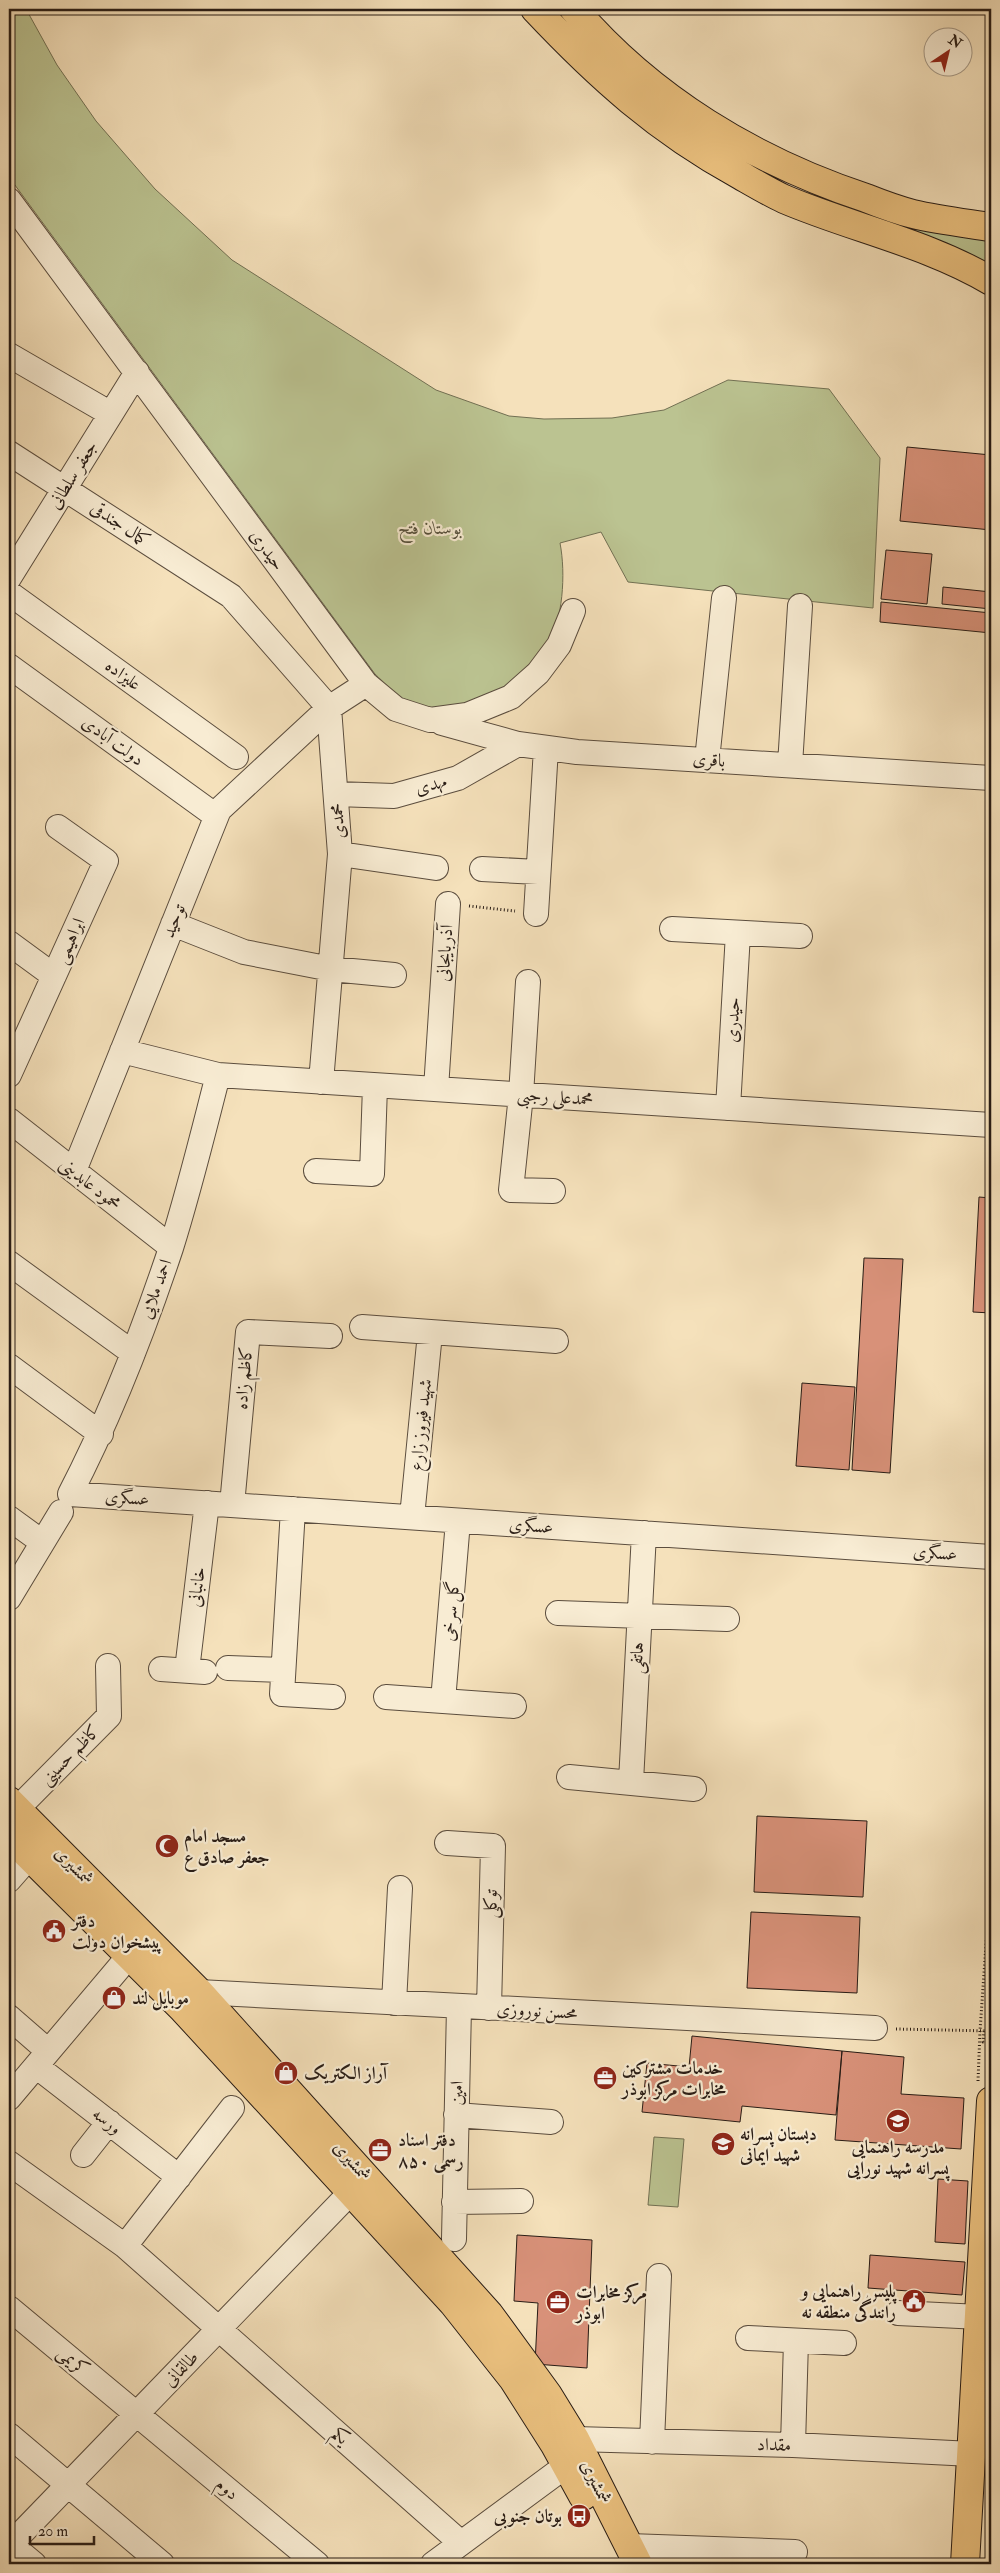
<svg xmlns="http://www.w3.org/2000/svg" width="1000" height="2573" viewBox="0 0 1000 2573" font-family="'IM FELL Double Pica',Amiri,serif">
	<rect width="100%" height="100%" fill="#f5e1bb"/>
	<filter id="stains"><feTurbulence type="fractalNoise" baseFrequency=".004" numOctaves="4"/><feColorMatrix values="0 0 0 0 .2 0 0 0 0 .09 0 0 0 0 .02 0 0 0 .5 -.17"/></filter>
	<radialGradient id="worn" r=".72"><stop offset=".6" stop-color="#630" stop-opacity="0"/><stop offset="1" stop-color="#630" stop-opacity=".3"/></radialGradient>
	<path fill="#bbc391" stroke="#727053" d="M9 9H26L57 65 96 121 155 189 232 260 436 390 509 416 544 419 612 418 664 410 728 380 829 389 880 458 873 608 628 582 601 532 560 543C566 574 563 620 547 648 533 673 489 702 460 708 444 711 418 707 404 700 393 694 384 682 375 674L9 177Z
		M870 220 991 241V271Z
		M654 2137 684 2139 678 2207 648 2205Z"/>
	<path fill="#d89179" stroke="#281c15" d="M907 447 991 455V530L900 521Z
		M886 550 932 554 927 604 881 599Z
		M943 587 991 592V609L942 604Z
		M881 602 991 613V633L880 622Z
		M979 1197 991 1198V1313L973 1312Z
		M864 1258 903 1259 890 1473 852 1470Z
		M802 1383 855 1387 849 1470 796 1466Z
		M757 1816 867 1821 863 1897 754 1892Z
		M751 1912 860 1917 857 1993 747 1988Z
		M692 2036 842 2051 836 2115 742 2106 740 2122 642 2112 647 2063 689 2067Z
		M842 2051 904 2057 901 2094 964 2098 961 2149 835 2140Z
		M938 2179 968 2181 965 2244 935 2242Z
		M517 2235 592 2240 587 2368 535 2364 538 2303 514 2301Z
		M870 2255 965 2262 962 2295 868 2288Z"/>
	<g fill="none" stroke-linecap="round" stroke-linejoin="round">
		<g stroke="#5b4d3e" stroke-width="26">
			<path id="minor" d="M9 200 366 684 396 709 430 720 467 715 511 697 538 673 559 645 573 611
				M9 355 111 414
				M9 453 231 596 329 708 340 854 321 1082
				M9 578 137 372
				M9 593 236 757
				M9 666 216 816
				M442 723 518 744 577 752 991 778
				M707 760 724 598
				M790 765 800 606
				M336 794 394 796 458 778 518 744
				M340 854 436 868
				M482 869 538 872
				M536 914 546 748
				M173 924 244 952 331 969 394 975
				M672 929 800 936
				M9 943 54 976
				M528 982 521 1095 511 1190 553 1191
				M122 1051 218 1075 991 1125
				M9 1075 106 861 58 827
				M218 1075C203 1133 189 1191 171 1248 143 1332 111 1415 70 1494L991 1557
				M436 1089 448 904
				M728 1108 738 933
				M9 1120 171 1247
				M74 1171 219 810 329 708 366 684
				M316 1171 372 1174 375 1086
				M9 1263 133 1353
				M362 1327 556 1341
				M9 1366 101 1434
				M232 1505 248 1332 330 1336
				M293 1509 282 1694 333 1697
				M412 1517 430 1333
				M9 1518 42 1542
				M9 1598 61 1512
				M558 1613 727 1619
				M228 1668 283 1670
				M161 1669 205 1672
				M187 1670 207 1503
				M386 1697 514 1706
				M443 1701 458 1521
				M569 1777 694 1789
				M631 1782 644 1533
				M17 1809 109 1716 108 1666
				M447 1843 493 1846 489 2008
				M9 1880 30 1856
				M199 1992 875 2028
				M394 2003 400 1888
				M9 2017 48 2051
				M36 2066 179 2177
				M9 2098 129 1956
				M456 2115 551 2122
				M83 2155 109 2122
				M9 2163 125 2246 461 2543
				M454 2202 521 2201
				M454 2239 459 2007
				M125 2246 232 2108
				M9 2308 317 2564
				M898 2313 980 2317
				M748 2338 844 2343
				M9 2435 162 2564
				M575 2439 793 2445 972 2454
				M652 2442 659 2276
				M793 2445 796 2341
				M9 2543 34 2564
				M9 2546 352 2191
				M629 2546 795 2552
				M433 2564 567 2465"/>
		</g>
		<g stroke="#281c15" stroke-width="30">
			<path id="major" d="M9 1801 199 1992 489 2314 548 2395 575 2439 638 2564
				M9 1836 182 2008 453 2303 513 2379 555 2445 583 2496"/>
		</g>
		<g stroke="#281c15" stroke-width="30">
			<path id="highway" d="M535 9C599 77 658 130 740 175 754 183 769 192 784 199 852 228 927 243 991 281
				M574 9C651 99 754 161 866 198 881 204 897 210 913 214 938 220 965 223 991 227
				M965 2564 991 2101"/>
		</g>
		<path stroke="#281c15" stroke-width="3" stroke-dasharray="1 2.5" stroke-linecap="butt" d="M469 906 515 911
			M896 2029 991 2031
			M984 2031 983 2042H991
			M978 2081 980 2031 991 1872"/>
		<use href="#minor" stroke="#f8ecd3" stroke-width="24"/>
		<use href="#major" stroke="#eac07e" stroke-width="28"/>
		<use href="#highway" stroke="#eac07e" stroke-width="28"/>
	</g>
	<defs>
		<g id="mosque-disc" transform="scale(1.25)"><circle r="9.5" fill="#8f2418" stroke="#f8ecd3"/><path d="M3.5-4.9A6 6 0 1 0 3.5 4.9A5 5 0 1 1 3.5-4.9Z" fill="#fff"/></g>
		<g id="civic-disc" transform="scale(1.25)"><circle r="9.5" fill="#8f2418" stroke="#f8ecd3"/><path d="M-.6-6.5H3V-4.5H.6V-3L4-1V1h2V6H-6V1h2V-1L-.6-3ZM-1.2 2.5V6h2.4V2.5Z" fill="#fff"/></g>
		<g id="shop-disc" transform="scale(1.25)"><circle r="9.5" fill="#8f2418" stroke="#f8ecd3"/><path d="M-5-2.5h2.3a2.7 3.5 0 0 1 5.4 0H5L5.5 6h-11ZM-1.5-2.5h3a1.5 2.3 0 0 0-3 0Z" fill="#fff"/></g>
		<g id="office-disc" transform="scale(1.25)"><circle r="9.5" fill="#8f2418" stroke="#f8ecd3"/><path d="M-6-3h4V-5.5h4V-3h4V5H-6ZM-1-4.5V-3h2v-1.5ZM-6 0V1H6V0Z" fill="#fff"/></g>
		<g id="school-disc" transform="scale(1.25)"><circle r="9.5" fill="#8f2418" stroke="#f8ecd3"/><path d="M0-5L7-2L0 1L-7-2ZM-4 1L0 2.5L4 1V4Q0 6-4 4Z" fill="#fff"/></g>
		<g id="bus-disc" transform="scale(1.25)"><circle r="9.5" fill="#8f2418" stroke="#f8ecd3"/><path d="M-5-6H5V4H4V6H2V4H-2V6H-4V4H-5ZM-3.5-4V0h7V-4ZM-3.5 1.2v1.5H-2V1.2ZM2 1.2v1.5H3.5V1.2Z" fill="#fff"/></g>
	</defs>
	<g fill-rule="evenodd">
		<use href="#mosque-disc" x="167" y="1846"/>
		<use href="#civic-disc" x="54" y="1931"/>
		<use href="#shop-disc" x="114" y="1998"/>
		<use href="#shop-disc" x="286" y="2073"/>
		<use href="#office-disc" x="605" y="2078"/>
		<use href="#school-disc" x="898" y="2121"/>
		<use href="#school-disc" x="723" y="2144"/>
		<use href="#office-disc" x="380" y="2150"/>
		<use href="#civic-disc" x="914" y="2301"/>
		<use href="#office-disc" x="558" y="2302"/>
		<use href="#bus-disc" x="579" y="2516"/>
	</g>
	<g text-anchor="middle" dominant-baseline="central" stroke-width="4.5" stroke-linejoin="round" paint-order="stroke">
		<g font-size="18" fill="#281c15" stroke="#f8ecd3">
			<text transform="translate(73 475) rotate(-58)">جعفر سلطانی</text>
			<text transform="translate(120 524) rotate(33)">کمال جندقی</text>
			<text transform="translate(267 550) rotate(54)">حیدری</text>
			<text transform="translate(123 675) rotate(36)">علیزاده</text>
			<text transform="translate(113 741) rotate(36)">دولت آبادی</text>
			<text transform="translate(709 760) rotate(4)">باقری</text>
			<text transform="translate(431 785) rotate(-15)">مهدی</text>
			<text transform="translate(338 821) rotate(-94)">محمدی</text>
			<text transform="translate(174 921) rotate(-68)">توحید</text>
			<text transform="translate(70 941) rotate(-66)">ابراهیمی</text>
			<text transform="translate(445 953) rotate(-86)">آذربایجانی</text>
			<text transform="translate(733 1020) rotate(-87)">حیدری</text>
			<text transform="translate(555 1097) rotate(4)">محمدعلی رجبی</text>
			<text transform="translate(90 1184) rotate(38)">محمود عابدینی</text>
			<text transform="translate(156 1289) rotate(-70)">احمد ملایی</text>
			<text transform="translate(244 1378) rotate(-85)">کاظم زاده</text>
			<text transform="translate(421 1425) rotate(-84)">شهید فیروز زارع</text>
			<text transform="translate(127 1498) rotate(4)">عسگری</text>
			<text transform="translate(531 1526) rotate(4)">عسگری</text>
			<text transform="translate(935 1553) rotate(4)">عسگری</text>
			<text transform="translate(197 1587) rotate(-83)">خانبانی</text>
			<text transform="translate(451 1611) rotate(-85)">گل سرخی</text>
			<text transform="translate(637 1658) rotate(-87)">هاتفی</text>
			<text transform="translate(70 1755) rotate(-45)">کاظم حسینی</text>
			<text transform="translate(74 1866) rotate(45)">شمشیری</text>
			<text transform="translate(491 1904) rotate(-89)">توکلی</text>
			<text transform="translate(537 2011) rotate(3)">محسن نوروزی</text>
			<text transform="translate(457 2093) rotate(-89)">امین</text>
			<text transform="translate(107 2121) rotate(38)">ورسه</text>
			<text transform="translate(352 2161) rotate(48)">شمشیری</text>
			<text transform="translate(73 2361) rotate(40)">کریمی</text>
			<text transform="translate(181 2369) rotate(-46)">طالقانی</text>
			<text transform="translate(340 2436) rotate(41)">یکم</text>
			<text transform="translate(774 2445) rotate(2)">مقداد</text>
			<text transform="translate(596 2482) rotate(63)">شمشیری</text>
			<text transform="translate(227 2489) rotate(40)">دوم</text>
		</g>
		<g font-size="18" font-style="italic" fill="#544e3a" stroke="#f8ecd3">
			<text x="430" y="528">بوستان فتح</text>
		</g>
		<g font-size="18" font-weight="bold" fill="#281c15" stroke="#f8ecd3" text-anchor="start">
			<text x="184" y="1836">مسجد امام<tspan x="184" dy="21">جعفر صادق ع</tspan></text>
			<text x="72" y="1921">دفتر<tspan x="72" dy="21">پیشخوان دولت</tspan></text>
			<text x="132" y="1998">موبایل لند</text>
			<text x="622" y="2068">خدمات مشترکین<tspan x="622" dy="21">مخابرات مرکز ابوذر</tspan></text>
			<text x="304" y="2073">آراز الکتریک</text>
			<text x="740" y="2134">دبستان پسرانه<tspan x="740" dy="21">شهید ایمانی</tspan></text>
			<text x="398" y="2140">دفتر اسناد<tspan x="398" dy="21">رسمی ۸۵۰</tspan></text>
			<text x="898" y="2147" text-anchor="middle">مدرسه راهنمایی<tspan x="898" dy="21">پسرانه شهید نورایی</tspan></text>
			<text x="896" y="2291" text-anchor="end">پلیس راهنمایی و<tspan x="896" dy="21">رانندگی منطقه نه</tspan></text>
			<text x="576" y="2292">مرکز مخابرات<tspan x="576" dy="21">ابوذر</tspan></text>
			<text x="562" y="2516" text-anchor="end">بوتان جنوبی</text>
		</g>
	</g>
	<rect width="1000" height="2573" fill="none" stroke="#f5e1bb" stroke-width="30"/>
	<rect x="10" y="10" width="980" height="2553" fill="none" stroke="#281c15" stroke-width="2.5"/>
	<rect x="15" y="15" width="970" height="2543" fill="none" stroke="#281c15"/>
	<g transform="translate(948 52) rotate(35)"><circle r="24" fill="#f8ecd3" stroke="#a59987"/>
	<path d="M0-4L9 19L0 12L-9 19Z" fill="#8f2418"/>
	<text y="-8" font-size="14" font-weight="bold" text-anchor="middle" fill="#281c15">N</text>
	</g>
	<path d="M30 2536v8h64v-8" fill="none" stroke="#281c15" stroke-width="2.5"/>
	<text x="38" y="2536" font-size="15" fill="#281c15" stroke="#f8ecd3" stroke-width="4" paint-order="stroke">20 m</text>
	<rect width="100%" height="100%" filter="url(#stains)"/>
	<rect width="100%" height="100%" fill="url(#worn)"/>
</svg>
